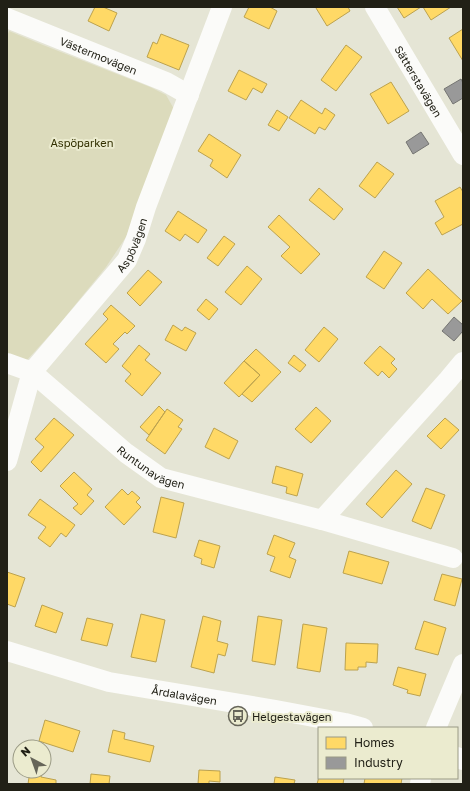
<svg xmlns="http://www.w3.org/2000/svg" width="470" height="791" viewBox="0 0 470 791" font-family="'Golos Text',sans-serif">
	<rect width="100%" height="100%" fill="#e5e5d5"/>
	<path fill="#dcdbbc" d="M9 31 43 45 150 87 166 95 174 109 126 237 106 267 57 327 27 360 7 356V36Z"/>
	<path fill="#ffd966" stroke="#bca24e" d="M95 7H103L117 13 109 31 88 21Z
		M249 7H270L277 11 269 29 244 17Z
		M317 7H348L350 11 327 26 316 8Z
		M397 7H421L404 18Z
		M423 7H451L431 20Z
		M463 29V61L449 38Z
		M161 34 189 45 179 70 147 57 153 42 157 44Z
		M346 45 362 57 336 91 321 80Z
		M239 70 267 84 262 93 253 88 246 100 228 91Z
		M391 82 409 111 388 124 370 94Z
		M301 100 322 114 325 108 335 115 325 130 319 127 315 134 289 118Z
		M277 110 288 117 279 131 268 125Z
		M209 134 241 155 227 178 210 166 213 160 198 151Z
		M377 162 394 174 375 198 359 186Z
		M460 187 463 192V224L442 235 435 223 444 217 435 201Z
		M319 188 343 209 334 220 309 200Z
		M178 211 207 230 198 243 185 234 180 241 165 231Z
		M279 215 320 254 301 274 281 256 290 247 268 227Z
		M224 236 235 244 218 266 207 258Z
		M384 251 402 263 384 289 366 277Z
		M247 266 262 279 241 305 225 292Z
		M428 269 462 301 448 314 432 299 423 309 406 293Z
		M148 270 162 282 140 306 127 293Z
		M206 299 218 309 209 320 197 310Z
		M111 305 135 326 127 334 125 332 113 344 119 349 106 363 85 344 108 319 103 314Z
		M173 325 182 331 185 327 196 333 186 351 165 340Z
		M324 327 338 339 319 362 305 350Z
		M139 345 150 354 145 360 161 373 142 396 125 381 131 374 122 366Z
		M380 346 395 359 391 363 397 369 389 378 382 371 378 376 364 363Z
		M256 349 281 372 252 402 242 394 260 375 244 361Z
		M294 355 306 365 300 372 288 363Z
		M244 361 260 375 239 397 224 383Z
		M159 406 165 412 149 435 140 427Z
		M316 407 331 421 311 443 295 429Z
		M167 409 183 420 178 427 182 429 165 454 146 440Z
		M54 418 74 435 41 472 31 462 44 447 35 439Z
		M445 418 459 430 441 449 427 436Z
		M214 428 238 441 229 459 205 447Z
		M276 466 303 474 297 496 286 493 287 487 272 483Z
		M396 470 412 484 382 518 366 504Z
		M74 472 92 489 87 495 94 501 81 515 73 508 78 504 60 486Z
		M426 488 445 495 431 529 412 521Z
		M122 489 128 495 132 491 140 498 136 502 141 507 124 525 105 507Z
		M161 497 184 503 176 538 153 532Z
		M40 499 75 525 66 537 61 533 50 547 38 538 46 527 28 515Z
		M274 535 295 543 289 557 296 560 290 578 270 571 275 557 267 554Z
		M199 540 220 546 214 568 201 564 202 559 194 556Z
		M349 551 389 562 382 584 343 573Z
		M7 572 25 578 15 607 7 604Z
		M442 574 462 579 455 606 434 600Z
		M42 605 63 613 56 633 35 626Z
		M141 614 165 620 156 662 131 657Z
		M203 616 221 621 217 641 228 644 225 656 218 654 214 673 191 667Z
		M258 616 282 620 275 665 252 661Z
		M87 618 113 624 107 646 81 640Z
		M424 621 446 628 438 655 415 649Z
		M303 624 327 628 320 672 297 668Z
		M346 643 378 644 377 663 366 662V667H358V670H345Z
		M398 667 426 674 420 696 407 693 408 690 393 685Z
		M45 720 80 731 73 752 39 741Z
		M113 730 125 733 124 739 154 746 150 762 108 752Z
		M199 770 220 771V782L209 781V784H198Z
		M30 771H42L41 777 56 780V784H28Z
		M91 774 110 776 109 784H90Z
		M275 777 295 780 294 784H274Z
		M319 777V778H344L343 784H317Z
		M365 778H402L401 784H364Z"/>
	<path fill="#999" stroke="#757572" d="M461 79 463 83V98L453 104 444 89Z
		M421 132 429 144 413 154 406 142Z
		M454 317 463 325V331L454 341 442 331Z"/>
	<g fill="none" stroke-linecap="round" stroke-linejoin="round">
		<g stroke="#fbfbf9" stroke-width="20">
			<path id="s1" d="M375 7 463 155"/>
			<path id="s2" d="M7 18 166 82 189 95"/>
			<path id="s3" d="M7 363 32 372 126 453 161 478 322 520 448 380 463 362"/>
			<path id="s4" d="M7 461 32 372 127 260 136 239 146 207 222 7"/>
			<path d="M322 520 453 558"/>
			<path id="s5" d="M7 651 109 682 276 710 345 723 363 728"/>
			<path d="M436 728 463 664"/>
			<path d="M457 757 463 760"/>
			<path d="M420 784 421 778"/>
		</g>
	</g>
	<defs>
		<g id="bus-ring" transform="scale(1)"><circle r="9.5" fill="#ebebcf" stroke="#666559" stroke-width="1.5"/><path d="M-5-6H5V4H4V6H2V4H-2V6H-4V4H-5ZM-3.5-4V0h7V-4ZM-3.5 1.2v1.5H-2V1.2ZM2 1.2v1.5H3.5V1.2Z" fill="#666559"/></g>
	</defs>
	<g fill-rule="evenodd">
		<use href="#bus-ring" x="238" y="716"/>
	</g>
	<g text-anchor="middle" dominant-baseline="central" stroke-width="4" stroke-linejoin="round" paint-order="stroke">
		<g font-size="11" fill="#212016" stroke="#ebebcf">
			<text stroke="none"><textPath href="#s2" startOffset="99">Västermovägen</textPath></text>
			<text stroke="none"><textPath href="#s1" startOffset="86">Sätterstavägen</textPath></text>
			<text stroke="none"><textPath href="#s4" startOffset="255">Aspövägen</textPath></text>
			<text stroke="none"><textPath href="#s3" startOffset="180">Runtunavägen</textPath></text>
			<text stroke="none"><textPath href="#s5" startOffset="183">Årdalavägen</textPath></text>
		</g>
		<g font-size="11" fill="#323000" stroke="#ebebcf">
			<text x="82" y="142">Aspöparken</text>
		</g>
		<g font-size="11" fill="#212016" stroke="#ebebcf" text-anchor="start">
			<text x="252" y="716">Helgestavägen</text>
		</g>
	</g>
	<rect width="470" height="791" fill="none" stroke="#212016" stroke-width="16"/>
	<rect x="318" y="727" width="140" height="52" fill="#ebebcf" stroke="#9a9a85"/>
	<rect x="326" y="737" width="20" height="12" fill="#ffd966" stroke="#9a9a85"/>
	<text x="354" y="747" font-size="12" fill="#212016">Homes</text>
	<rect x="326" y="757" width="20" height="12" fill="#999999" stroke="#9a9a85"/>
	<text x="354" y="767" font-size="12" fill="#212016">Industry</text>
	<g transform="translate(32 759) rotate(319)"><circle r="19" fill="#ebebcf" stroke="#9a9a85"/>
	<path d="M0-3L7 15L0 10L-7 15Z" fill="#666559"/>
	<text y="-6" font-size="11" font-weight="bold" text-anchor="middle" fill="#212016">N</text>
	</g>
</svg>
